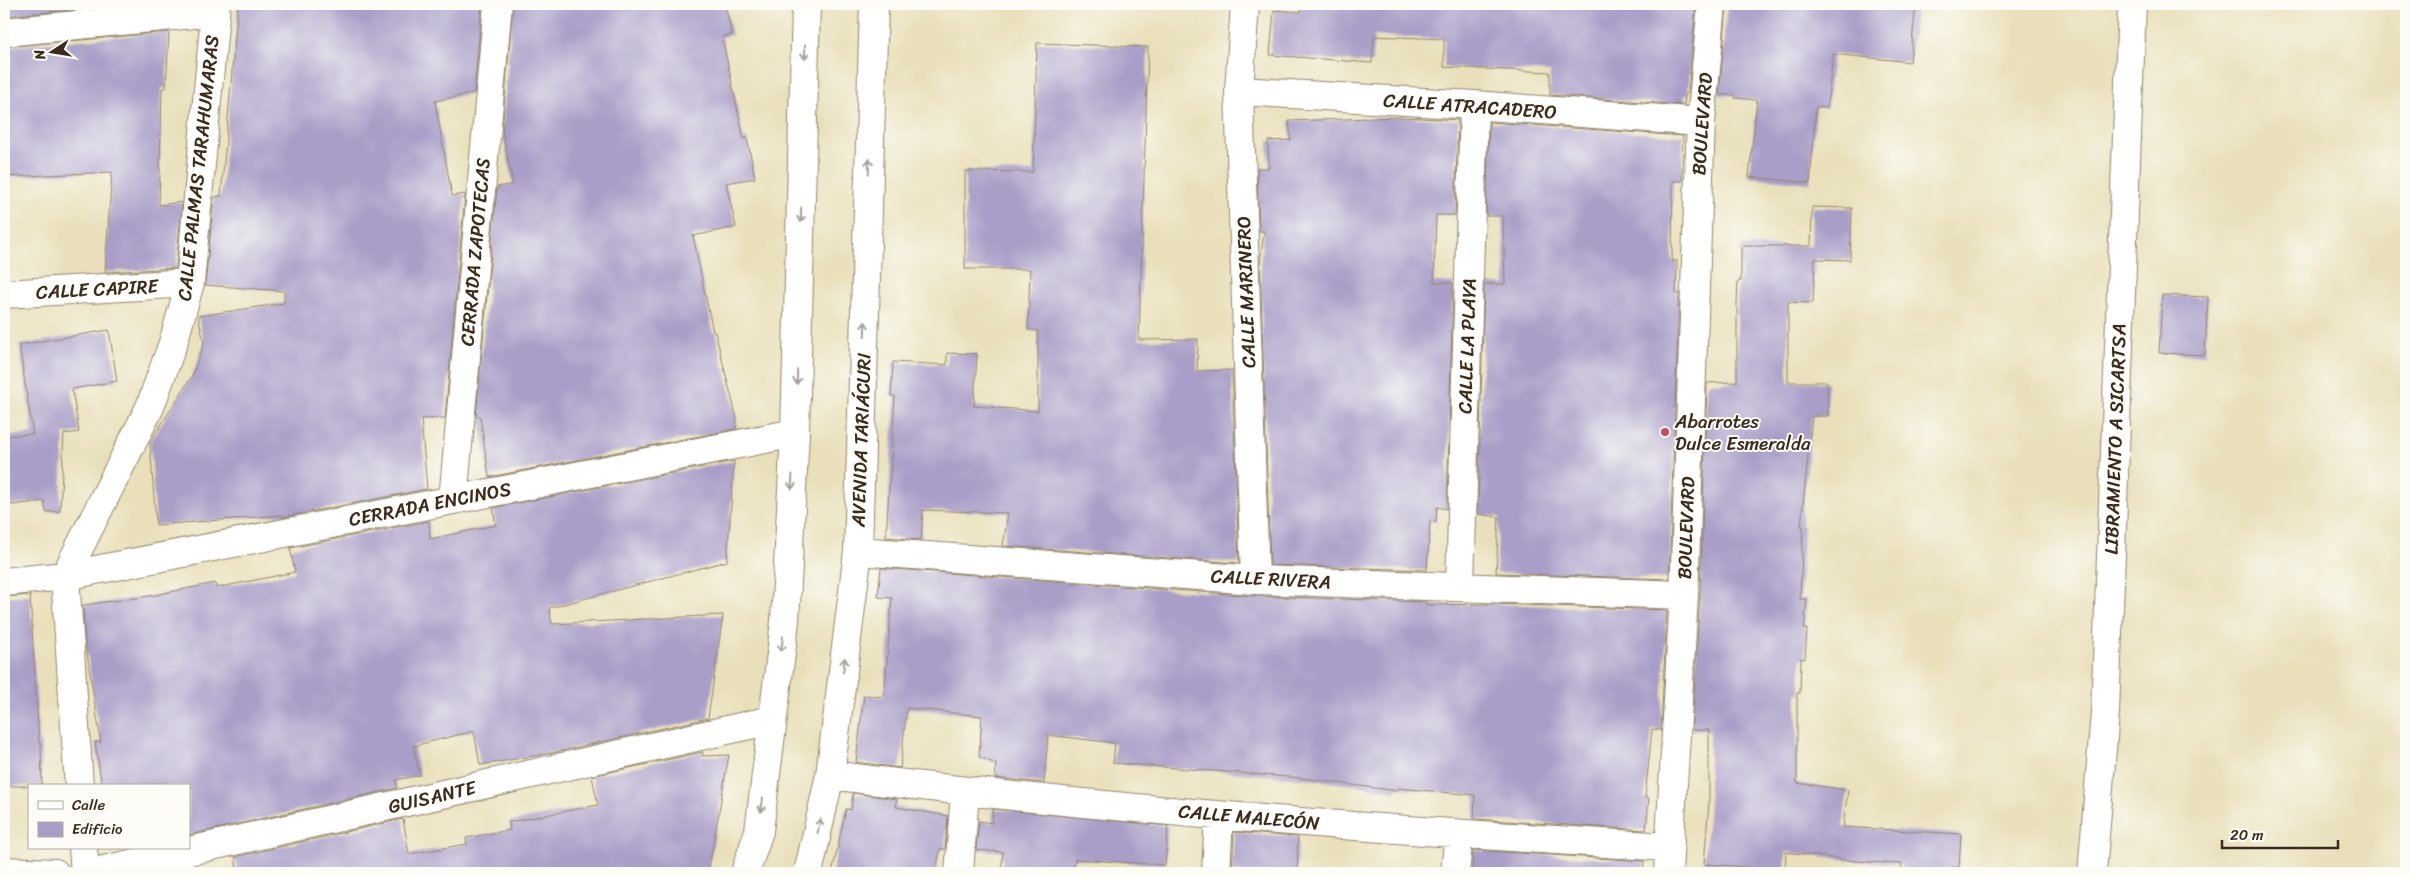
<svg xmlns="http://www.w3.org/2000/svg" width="2410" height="877" viewBox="0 0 2410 877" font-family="Sriracha,sans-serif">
	<rect width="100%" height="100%" fill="#fdfcf7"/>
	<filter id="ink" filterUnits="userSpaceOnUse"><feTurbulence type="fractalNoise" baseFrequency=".02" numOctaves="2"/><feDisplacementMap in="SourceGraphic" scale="10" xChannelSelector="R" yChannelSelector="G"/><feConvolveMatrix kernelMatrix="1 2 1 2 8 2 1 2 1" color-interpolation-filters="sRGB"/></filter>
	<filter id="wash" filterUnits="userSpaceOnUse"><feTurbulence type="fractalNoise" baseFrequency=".0096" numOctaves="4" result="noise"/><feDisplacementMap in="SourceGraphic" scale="20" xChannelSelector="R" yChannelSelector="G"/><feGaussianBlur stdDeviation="1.12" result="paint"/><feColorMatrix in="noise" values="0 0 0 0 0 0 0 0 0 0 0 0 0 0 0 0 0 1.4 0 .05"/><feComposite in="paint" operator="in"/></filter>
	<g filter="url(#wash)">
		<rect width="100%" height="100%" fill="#e9e0bb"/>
		<g id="blocks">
			<path fill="#a99ec8" d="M4 4H136L4 16Z
				M238 4H482L474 93 435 101 452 196 465 194 445 418 421 419 427 489 283 517V515L156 525 150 442 192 376 204 343 198 316 284 303V291L205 285 214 197 221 196Z
				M513 4H725L732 35 722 37 744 139 747 138 755 178 726 183 736 227 693 236 713 332H715L737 419 736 429 489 477 480 416H476L497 187 513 184 502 131Z
				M1301 4H1696L1688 93 1685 95 1684 105 1550 95V72L1444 67V39L1374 36 1372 63 1270 55 1274 10 1301 12Z
				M1727 4H1916L1910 62 1833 54 1827 108 1816 107 1810 183 1749 177 1757 100 1735 98V95H1719Z
				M169 32 166 88H162L159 205 182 202 176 268 105 272 112 172 4 177V47Z
				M1037 43 1148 47 1139 340 1198 339 1197 371 1232 370 1239 563 1003 546 1008 513 923 510 921 540 886 537 895 396H891L893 362 947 365V353L977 354 974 406 1038 411V331L1028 330 1030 269H965V171L1033 172Z
				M1400 117 1458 120 1455 215H1436L1434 282 1453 283 1447 509 1437 507 1436 522 1430 521 1427 570 1270 565 1260 263 1264 231H1259L1257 168H1269L1268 141 1291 140 1289 121Z
				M1489 122 1683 136 1682 181H1673L1672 261H1677L1676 294H1679L1669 579 1496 573 1499 517 1478 514 1484 284H1505L1503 216H1486Z
				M1812 207 1852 208 1850 260 1815 259 1813 303 1788 302V382H1827L1828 416H1812L1801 526H1803L1800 599H1807L1804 629H1807L1805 659 1801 658 1800 693H1797V783L1848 790 1843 827 1961 834 1959 867H1952L1951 873H1901L1902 864 1855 861 1786 852 1785 869 1773 873H1748V867L1704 864 1709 802V730H1692L1700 596 1707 383 1737 382V305L1738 281H1741V246H1811Z
				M2162 295 2208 297 2205 355 2159 353Z
				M109 330 117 381 72 389 79 432 64 434 60 511 46 512 44 501 4 506V436L33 434 19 345Z
				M734 461 727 561 549 608 552 624 723 615 708 718 552 753 480 765 474 731 413 746 420 775 396 780 397 788 189 835V786H102L95 742H101L85 641 83 605 150 596 215 583 216 588 295 572 290 548 429 521 430 539 496 525 493 508Z
				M881 568 1254 596 1426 602V605L1494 604 1667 610 1661 730 1652 729 1645 798H1649L1646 830 1474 819 1475 795 1397 788V791L1301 778 1113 763 1115 743 1048 735 1044 783 995 778 996 764 979 757 982 716 907 708 900 768 856 762 864 695 884 697 892 598 878 597Z
				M30 595 39 743H41L42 786H4V597Z
				M703 752 702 756 729 755 708 873H238L235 857 403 819 409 854 467 844 466 838 510 830 509 822 598 805 592 776Z
				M853 793 897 799 896 807 948 816 945 849H940L936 873H832L846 809 851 810Z
				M993 809 1168 826 1165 865 1075 859 1073 873H1001L1003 852 976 850 979 821 992 823Z
				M1234 832 1298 837 1297 873 1232 872Z
				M1473 850 1644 861 1643 873H1472Z"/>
		</g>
	</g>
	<g filter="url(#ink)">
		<use href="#blocks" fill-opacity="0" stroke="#92856c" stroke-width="1"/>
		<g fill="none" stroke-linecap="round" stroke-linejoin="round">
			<g stroke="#92856c" stroke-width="30">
				<path id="minor" d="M1245 4 1239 91 1255 580
					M4 32 215 12
					M1239 91 1474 105 1701 122
					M4 294 190 283
					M453 500 498 4
					M858 551 1255 580 1684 595
					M4 582 65 576 795 433
					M1460 586 1474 105
					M830 775C1108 810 1389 830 1669 847
					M79 786 65 576 150 407 174 340 190 283 216 4
					M83 848 85 873
					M4 871 55 873
					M91 873 772 720
					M745 873 759 831 785 621 795 433 806 4
					M808 873 830 775 858 551 874 4
					M959 873 965 792
					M1216 873 1219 815
					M1455 873 1459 834
					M1668 873 1684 595 1701 122 1712 4"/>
			</g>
			<g stroke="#92856c" stroke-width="30">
				<path id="major" d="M2092 873 2105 713 2132 4"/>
			</g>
			<use href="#minor" stroke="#fff" stroke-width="28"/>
			<use href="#major" stroke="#fff" stroke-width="28"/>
		</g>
		<defs><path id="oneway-shaft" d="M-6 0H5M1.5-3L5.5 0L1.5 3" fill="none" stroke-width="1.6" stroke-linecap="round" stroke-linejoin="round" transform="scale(1.25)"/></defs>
		<g stroke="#a79f9a">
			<use href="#oneway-shaft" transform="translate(805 52) rotate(91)"/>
			<use href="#oneway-shaft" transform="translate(869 166) rotate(-88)"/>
			<use href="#oneway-shaft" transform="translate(801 215) rotate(91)"/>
			<use href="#oneway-shaft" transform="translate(865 329) rotate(-88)"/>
			<use href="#oneway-shaft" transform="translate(797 377) rotate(91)"/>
			<use href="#oneway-shaft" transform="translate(792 482) rotate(93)"/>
			<use href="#oneway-shaft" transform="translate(782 644) rotate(97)"/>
			<use href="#oneway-shaft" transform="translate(844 665) rotate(-83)"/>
			<use href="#oneway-shaft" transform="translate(762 805) rotate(97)"/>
			<use href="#oneway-shaft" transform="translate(819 826) rotate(-78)"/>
		</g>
	</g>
	<circle fill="#d1495b" stroke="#fdfcf7" stroke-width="2" cx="1665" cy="432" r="5"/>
	<g text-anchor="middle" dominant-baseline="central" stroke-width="4" stroke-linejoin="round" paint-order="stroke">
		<g font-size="19" fill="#3b2a1e" stroke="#fdfcf7">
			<text transform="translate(1470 106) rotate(4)">CALLE ATRACADERO</text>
			<text transform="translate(1702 124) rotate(-86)">BOULEVARD</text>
			<text transform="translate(198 168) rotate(-84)">CALLE PALMAS TARAHUMARAS</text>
			<text transform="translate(475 252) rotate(-85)">CERRADA ZAPOTECAS</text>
			<text transform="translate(97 289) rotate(-3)">CALLE CAPIRE</text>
			<text transform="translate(1246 292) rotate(-92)">CALLE MARINERO</text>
			<text transform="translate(1467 346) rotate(-88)">CALLE LA PLAYA</text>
			<text transform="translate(2115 439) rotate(-88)">LIBRAMIENTO A SICARTSA</text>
			<text transform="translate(861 440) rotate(-88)">AVENIDA TARIÁCURI</text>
			<text transform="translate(430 504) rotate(-11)">CERRADA ENCINOS</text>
			<text transform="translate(1686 528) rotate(-88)">BOULEVARD</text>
			<text transform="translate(1271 579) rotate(3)">CALLE RIVERA</text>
			<text transform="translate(432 797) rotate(-13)">GUISANTE</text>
			<text transform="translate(1249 817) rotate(5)">CALLE MALECÓN</text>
		</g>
		<g font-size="19" fill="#3b2a1e" stroke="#fdfcf7" text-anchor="start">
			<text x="1675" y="421">Abarrotes<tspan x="1675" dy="22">Dulce Esmeralda</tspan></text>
		</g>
	</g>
	<rect width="2410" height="877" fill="none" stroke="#fdfcf7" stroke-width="20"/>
	<rect x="28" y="784" width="162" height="65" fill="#fdfcf7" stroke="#afa8a0"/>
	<rect x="38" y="801" width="25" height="8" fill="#ffffff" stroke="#afa8a0"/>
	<text x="72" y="810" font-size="15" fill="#3b2a1e">Calle</text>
	<rect x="38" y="822" width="25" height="15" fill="#a99ec8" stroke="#afa8a0"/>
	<text x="72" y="834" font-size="15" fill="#3b2a1e">Edificio</text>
	<g transform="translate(52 52) rotate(258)" stroke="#fdfcf7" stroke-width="4" paint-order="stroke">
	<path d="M0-4L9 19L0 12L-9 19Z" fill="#3b2a1e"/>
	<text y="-8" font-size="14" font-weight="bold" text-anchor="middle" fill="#3b2a1e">N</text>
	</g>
	<path d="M2222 840v8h116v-8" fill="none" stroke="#3b2a1e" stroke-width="2.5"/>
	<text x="2230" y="840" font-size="15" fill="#3b2a1e" stroke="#fdfcf7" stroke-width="4" paint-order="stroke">20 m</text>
</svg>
